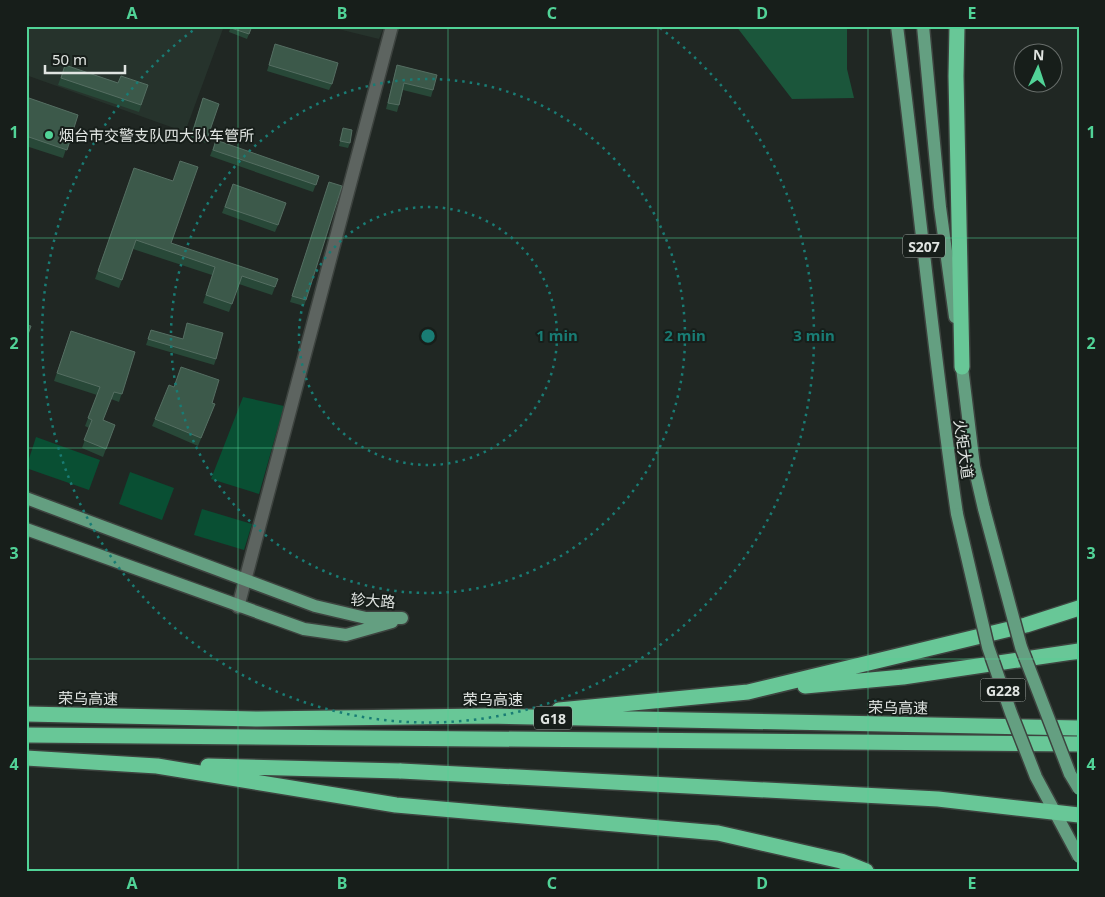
<svg xmlns="http://www.w3.org/2000/svg" width="1105" height="897" viewBox="0 0 1105 897" font-family="'Noto Sans','Noto Sans SC',sans-serif">
	<rect width="100%" height="100%" fill="#202723"/>
	<path fill="#26332c" d="M26 26H224L185 132 26 75Z
		M326 26H384L379 39Z"/>
	<path fill="#094f33" d="M243 397 284 406 259 494 211 479Z
		M36 437 100 460 89 490 26 468Z
		M130 472 174 488 162 520 119 504Z
		M202 509 252 524 244 550 194 535Z"/>
	<path fill="#1b563b" d="M736 26H847V69L854 98 792 99Z"/>
	<g fill="none" stroke-linecap="round" stroke-linejoin="round">
		<g stroke="#3d433f" stroke-width="15">
			<path id="minor" d="M238 607 392 26"/>
		</g>
		<g stroke="#3d433f" stroke-width="15">
			<path id="major" d="M897 26C918 189 933 352 957 514
				M923 26 940 207 955 317
				M961 359 974 466 984 509
				M26 498 315 606 366 618H402
				M26 529 304 629 346 635 392 622"/>
		</g>
		<g stroke="#3d433f" stroke-width="18">
			<path id="highway" d="M957 26 956 76 962 367
				M805 686 903 677 1079 651
				M559 710 748 692 1026 625 1079 608
				M26 714 258 719 486 716 1079 728
				M26 735 1079 744
				M26 758 157 766 396 805 718 833 841 861 866 871
				M208 766 401 771"/>
		</g>
		<use href="#minor" stroke="#5d6460" stroke-width="12"/>
		<use href="#major" stroke="#649f81" stroke-width="12"/>
		<use href="#highway" stroke="#68c797" stroke-width="15"/>
		<g stroke="#3d433f" stroke-width="15" stroke-linecap="butt">
			<path id="major-bridge" d="M984 509 1021 647 1070 774 1079 789
				M957 514 988 647 1011 713 1036 777 1079 857"/>
		</g>
		<g stroke="#3d433f" stroke-width="18" stroke-linecap="butt">
			<path id="highway-bridge" d="M401 771 938 799 1079 815"/>
		</g>
		<use href="#major-bridge" stroke="#649f81" stroke-width="12"/>
		<use href="#highway-bridge" stroke="#68c797" stroke-width="15"/>
	</g>
	<path fill="#284838" d="M231 26H252L247 39 229 32Z
		M275 44 332 84 329 90 267 71Z
		M65 65 118 83 148 85 139 112 58 85Z
		M397 65 433 90 431 97 403 90 397 112 386 109 395 72Z
		M26 97 78 115 63 158 26 146Z
		M203 98 219 104 206 143 190 137Z
		M343 128 350 143 348 148 339 146Z
		M216 140 319 176 313 192 210 156Z
		M134 168 171 243 278 279 272 295 239 284 229 312 203 303 212 275 133 249 119 288 95 279Z
		M329 182 306 300 304 306 290 302Z
		M233 184 278 225 275 232 222 213Z
		M187 323 216 359 214 365 146 345 151 330 183 339Z
		M71 331 135 352 119 402 111 399 103 420 115 425 103 457 82 448 89 428 85 426 97 395 54 381Z
		M212 403 215 404 198 446 152 426 155 419Z"/>
	<path fill="#3c594a" stroke="#556e62" d="M231 26H252L249 34 231 28Z
		M275 44 338 63 332 84 269 65Z
		M65 65 118 83 121 76 148 85 141 105 61 78Z
		M397 65 437 75 433 90 404 83 399 105 388 103Z
		M26 97 78 115 67 150 26 136Z
		M203 98 219 104 208 136 193 131Z
		M343 128 352 130 350 143 340 141Z
		M216 140 319 176 316 185 213 150Z
		M180 161 198 167 171 243 278 279 275 287 242 276 232 304 206 295 215 267 136 240 122 280 98 271 134 168 173 181Z
		M329 182 342 186 306 300 292 296Z
		M233 184 286 203 278 225 225 207Z
		M187 323 223 333 216 359 148 339 151 330 183 339Z
		M26 325 31 326 26 340Z
		M71 331 135 352 122 394 114 392 103 420 115 425 106 449 84 440 92 420 88 418 100 387 57 373Z
		M181 367 219 380 212 403 215 404 201 438 155 419 169 385 174 387Z"/>
	<path fill="none" stroke="#51d397" stroke-width="1" stroke-opacity="0.55" d="M238 26V871M448 26V871M658 26V871M868 26V871M26 238H1079M26 448H1079M26 659H1079"/>
	<g fill="none" stroke="#197c74" stroke-width="2.5" stroke-dasharray="2.5 5">
		<circle cx="428" cy="336" r="129"/>
		<circle cx="428" cy="336" r="257"/>
		<path d="M660 28A386 386 0 1 1 196 28"/>
	</g>
	<circle fill="#51d397" stroke="#171e1a" stroke-width="2" cx="49" cy="135" r="5"/>
	<g text-anchor="middle" dominant-baseline="central" stroke-width="4" stroke-linejoin="round" paint-order="stroke">
		<g fill="#171e1a" stroke="#a4a9a5" stroke-width="1">
			<rect x="903" y="234.5" width="42" height="23" rx="4"/>
			<rect x="980.5" y="678.5" width="45" height="23" rx="4"/>
			<rect x="534" y="706.5" width="38" height="23" rx="4"/>
		</g>
		<g font-size="14" font-weight="bold" fill="#e0e4e1">
			<text x="924" y="246">S207</text>
			<text x="1003" y="690">G228</text>
			<text x="553" y="718">G18</text>
		</g>
		<g font-size="15" fill="#e0e4e1" stroke="#171e1a" text-anchor="start">
			<text x="59" y="135">烟台市交警支队四大队车管所</text>
		</g>
		<g font-size="15" fill="#e0e4e1" stroke="#171e1a">
			<text transform="translate(964 449) rotate(82)">火矩大道</text>
			<text transform="translate(373 600) rotate(4)">轸大路</text>
			<text transform="translate(88 698) rotate(1)">荣乌高速</text>
			<text x="493" y="699">荣乌高速</text>
			<text transform="translate(898 707) rotate(1)">荣乌高速</text>
		</g>
	</g>
	<circle cx="428" cy="336" r="8" fill="#197c74" stroke="#171e1a" stroke-width="2.5"/>
	<g font-size="15" text-anchor="middle" font-weight="bold" fill="#197c74" stroke="#171e1a" stroke-width="4" stroke-linejoin="round" paint-order="stroke">
		<text x="557" y="341">1 min</text>
		<text x="685" y="341">2 min</text>
		<text x="814" y="341">3 min</text>
	</g>
	<rect width="1105" height="897" fill="none" stroke="#171e1a" stroke-width="55"/>
	<g transform="translate(1038 68) rotate(3)"><circle r="24" fill="#171e1a" stroke="#676d6a"/>
	<path d="M0-4L9 19L0 12L-9 19Z" fill="#51d397"/>
	<text y="-8" font-size="14" font-weight="bold" text-anchor="middle" fill="#e0e4e1">N</text>
	</g>
	<path d="M45 65v8h80v-8" fill="none" stroke="#e0e4e1" stroke-width="2.5"/>
	<text x="52" y="65" font-size="15" fill="#e0e4e1" stroke="#171e1a" stroke-width="4" paint-order="stroke">50 m</text>
	<rect x="28" y="28" width="1050" height="842" fill="none" stroke="#51d397" stroke-width="2"/>
	<g font-size="16" text-anchor="middle" font-weight="bold" fill="#51d397">
		<text x="132" y="19">A</text>
		<text x="342" y="19">B</text>
		<text x="552" y="19">C</text>
		<text x="762" y="19">D</text>
		<text x="972" y="19">E</text>
		<text x="14" y="138">1</text>
		<text x="1091" y="138">1</text>
		<text x="14" y="349">2</text>
		<text x="1091" y="349">2</text>
		<text x="14" y="559">3</text>
		<text x="1091" y="559">3</text>
		<text x="14" y="770">4</text>
		<text x="1091" y="770">4</text>
		<text x="132" y="889">A</text>
		<text x="342" y="889">B</text>
		<text x="552" y="889">C</text>
		<text x="762" y="889">D</text>
		<text x="972" y="889">E</text>
	</g>
</svg>
